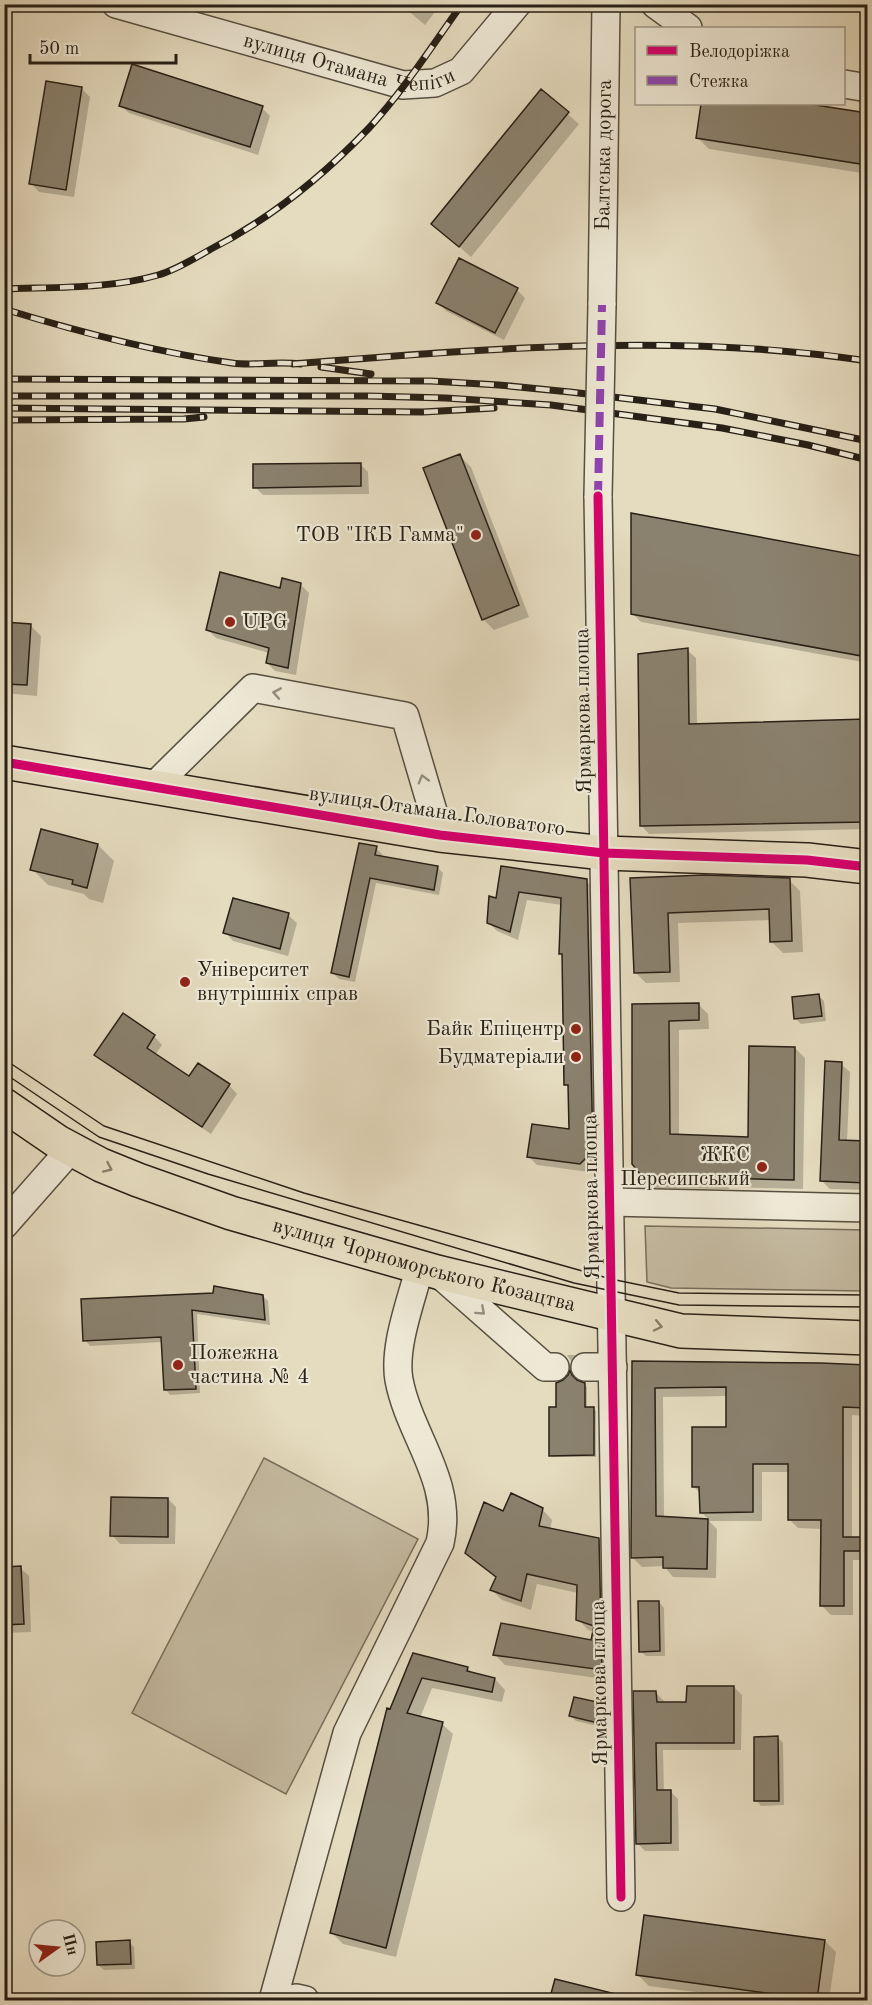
<svg xmlns="http://www.w3.org/2000/svg" width="872" height="2005" viewBox="0 0 872 2005" font-family="'Old Standard TT',serif">
	<rect width="100%" height="100%" fill="#e5dbbf"/>
	<filter id="stains"><feTurbulence type="fractalNoise" baseFrequency=".00333" numOctaves="4"/><feColorMatrix values="0 0 0 0 .2 0 0 0 0 .09 0 0 0 0 .02 0 0 0 .5 -.17"/></filter>
	<radialGradient id="worn" r=".72"><stop offset=".6" stop-color="#630" stop-opacity="0"/><stop offset="1" stop-color="#630" stop-opacity=".3"/></radialGradient>
	<path fill="#c5bba2" stroke="#766e5c" stroke-width="1.5" d="M645 1226 867 1230V1291L671 1288 647 1282Z
		M264 1458 418 1539 286 1794 132 1713Z"/>
	<path fill="#0003" fill-rule="evenodd" d="M296 4H323L322 11Z
		M400 4H441L425 25Z
		M804 4H820L813 12Z
		M81 88 90 97 74 197 39 192 31 183Z
		M541 91 579 124 471 257 433 224Z
		M703 104H800L868 114V174L709 149 698 138Z
		M120 105 262 108 270 116 258 155 129 113Z
		M517 290 525 298 504 340 446 311 438 302Z
		M460 456 471 467 529 617 494 630 483 619Z
		M360 464 368 472 369 494 263 495 255 487Z
		M632 515 868 558V663L641 622 632 613Z
		M301 585 309 593 296 675 275 671 267 663 269 653 216 638 208 630 281 590Z
		M4 623 30 625 41 636 37 696 4 693Z
		M687 650 696 658 697 725 868 720V829L649 834 641 825Z
		M42 831 98 845 114 861 103 903 89 899 84 894 48 885 32 869Z
		M376 848 382 854 381 857 437 867 443 873 439 895 376 883 355 982 339 979 333 973Z
		M503 868 586 881 595 889 601 1160 589 1172 537 1165 529 1157 571 1130 570 1088 566 1084 564 956 561 953 562 905 527 900 518 940 497 931 489 923 497 900Z
		M632 879 789 880 800 891 803 952 783 953 771 941V920L678 923 680 982 646 983 635 972Z
		M288 915 297 923 288 956 233 941 225 932Z
		M819 996 824 1001 826 1021 801 1024 795 1018Z
		M698 1004 708 1014 709 1029 679 1030V1136L749 1138 795 1048 805 1058 803 1189 729 1187V1189L655 1188 645 1178 633 1005Z
		M154 1036 162 1045 155 1055 189 1078 199 1065 229 1085 237 1094 211 1134 105 1063 96 1055Z
		M841 1064 850 1072 847 1142H868V1190L830 1189 821 1180Z
		M263 1296 268 1301 270 1325 197 1314 200 1393 170 1395 165 1389 163 1342 90 1346 85 1340 82 1300Z
		M567 1355H577L578 1357 573 1364Z
		M633 1362 821 1364 868 1367V1416L852 1415V1538H868V1560H853V1615H831L822 1606V1529L798 1528 789 1519V1472H762V1521H709L717 1529 716 1578 673 1577 664 1566 642 1567 633 1558ZM727 1396V1428L694 1487 701 1494V1512L709 1520 664 1518 663 1397Z
		M571 1373 574 1379 587 1387V1409H593L596 1411V1457H553L551 1455 557 1409 564 1382Z
		M168 1499 176 1507 175 1544H120L112 1535Z
		M542 1509 552 1520 550 1530 599 1540 609 1550 611 1680 505 1665 495 1655 592 1642 594 1632 588 1630 578 1619V1593L537 1584 531 1610 502 1600 492 1590 497 1578 467 1552 503 1513Z
		M20 1568 29 1576 31 1632 4 1633V1569Z
		M659 1602 664 1608 665 1656H646L640 1651Z
		M414 1654 467 1668 474 1674 495 1679 505 1690 502 1702 432 1688 420 1718 442 1724 453 1734 396 1957 343 1944 332 1933 391 1711Z
		M734 1687 742 1695 741 1750H663L664 1792 670 1791 678 1799 679 1851H645L637 1843 656 1693 664 1701V1704H688Z
		M601 1705 607 1710V1728L576 1721 571 1716Z
		M778 1738 783 1743 784 1805 761 1806 756 1800Z
		M825 1941 836 1952 829 2000H757L649 1986 638 1975Z
		M129 1942 134 1947 135 1969 104 1970 98 1965Z"/>
	<path fill="#8a816e" stroke="#282016" stroke-width="1.5" d="M132 64 263 106 250 147 119 106Z
		M46 81 82 87 66 190 29 184Z
		M541 89 569 112 459 247 431 224Z
		M701 104H809L867 113V165L696 138Z
		M459 258 518 288 495 333 436 303Z
		M460 454 519 605 482 620 423 468Z
		M361 463V486L253 488V464Z
		M631 513 867 557V657L631 614Z
		M220 572 280 588 282 578 301 583 288 668 266 663 269 648 206 630Z
		M4 622 31 624 27 685 4 684Z
		M688 648 689 724 867 719V822L640 826 638 654Z
		M41 829 98 844 87 888 72 884 73 880 30 870Z
		M359 843 377 846 375 855 438 866 434 890 370 878 349 977 331 973Z
		M501 866 587 879 593 1151 580 1164 527 1157 532 1124 569 1129 568 1085H564L562 954H559L561 898 519 892 510 932 487 923 489 896 496 898Z
		M704 875 790 878 792 941 770 942 769 909 668 913 670 972 634 973 630 878Z
		M233 898 289 913 280 949 223 933Z
		M819 994 822 1016 794 1019 792 997Z
		M699 1003V1020L669 1021 670 1134 748 1137 749 1046 795 1047 794 1180 720 1178V1180L644 1179 632 1164V1004Z
		M123 1013 155 1035 147 1048 189 1076 198 1063 230 1084 202 1127 94 1055Z
		M825 1061 842 1062 839 1140 867 1141V1183L820 1181Z
		M214 1286 263 1295 265 1320 192 1310 196 1389 164 1390 161 1337 83 1341 81 1299 213 1293Z
		M632 1361 821 1363 867 1365V1408L843 1407V1537H867V1551H844V1606H820L821 1520H788V1464H753V1512L700 1513 699 1487H692V1427H726V1387L655 1388 656 1516 708 1519 707 1569 663 1568V1557L631 1558Z
		M570 1370 572 1375 577 1380 585 1383V1407H594V1455L549 1456V1407H556V1383L563 1380 568 1375Z
		M511 1493 543 1508 539 1526 599 1538 602 1670 493 1655 501 1623 591 1640 594 1626 576 1620 577 1585 527 1574 521 1601 490 1590 496 1577 465 1553 484 1502 503 1511Z
		M111 1497 168 1498V1537L110 1536Z
		M21 1566 24 1624 4 1625V1567Z
		M638 1601H659L660 1651 639 1652Z
		M413 1653 468 1667 467 1671 495 1678 492 1692 422 1678 407 1713 443 1722 386 1948 330 1933 387 1708 390 1709Z
		M687 1686H734V1743H656L657 1790H671V1843L636 1844 633 1691H656L657 1702H686Z
		M574 1697 602 1703V1724L569 1716Z
		M778 1736 779 1801H754V1737Z
		M644 1915 825 1940 817 2000 636 1975Z
		M130 1940 131 1964 97 1965 96 1942Z
		M555 1979 620 1995V2001H549Z"/>
	<g fill="none" stroke-linecap="round" stroke-linejoin="round">
		<g stroke="#574f40" stroke-width="30">
			<g id="minor">
				<path id="s1" d="M116 4 403 85 435 83 461 71 517 4"/>
				<path d="M655 4 688 28"/>
				<path d="M844 84 868 88"/>
				<path id="s2" d="M602 305 606 4"/>
				<path d="M598 496 621 1897"/>
				<path d="M153 787 253 688 405 716 440 835"/>
				<path d="M610 1202 868 1208"/>
				<path d="M4 1225 71 1149"/>
				<path d="M437 1272 545 1367H555"/>
				<path d="M585 1367H613"/>
				<path d="M273 2000 347 1733 440 1543C454 1481 410 1437 399 1380 393 1346 412 1299 420 1266"/>
				<path d="M284 2000 296 1998 305 2000"/>
			</g>
		</g>
		<g stroke="#282016" stroke-width="36">
			<g id="major">
				<path d="M4 762 440 835 604 853 807 860 868 867"/>
				<path id="s3" d="M4 1105 58 1142 101 1165 138 1180 231 1213 437 1272 681 1331 868 1338"/>
			</g>
		</g>
		<use href="#minor" stroke="#eee8d5" stroke-width="27"/>
		<use href="#major" stroke="#e5dbbf" stroke-width="33"/>
		<path stroke="#282016" stroke-width="1.5" d="M4 1059 104 1126 304 1193 611 1279 679 1293 868 1295
			M4 1073 99 1137 208 1174 574 1283 679 1305 868 1307"/>
		<g stroke="#282016" stroke-width="7">
			<path id="rail" d="M4 289C54 287 111 289 158 275 176 270 195 258 211 249 270 219 323 176 369 128 404 90 432 46 462 4
				M4 309C79 332 155 352 232 363 254 366 277 361 300 364
				M293 364C484 349 678 332 868 361
				M321 367 371 374
				M4 379 431 381 499 385 570 392 715 409 868 441
				M4 396H368L446 398 551 405 722 428 808 445 868 460
				M4 408 423 412 494 408
				M4 420 184 419 204 417"/>
		</g>
		<use href="#rail" stroke="#eee8d5" stroke-width="4.5" stroke-dasharray="14" stroke-linecap="butt"/>
		<g stroke="#574f40" stroke-width="30" stroke-linecap="butt">
			<path id="minor-bridge" d="M598 496 602 305"/>
		</g>
		<use href="#minor-bridge" stroke="#eee8d5" stroke-width="27"/>
		<path stroke="#8e44ad" stroke-width="8" stroke-dasharray="15 8" stroke-linecap="butt" d="M598 496 602 305"/>
		<g stroke="#eee8d5" stroke-width="13">
			<path id="cycleway" d="M598 496 621 1897
				M4 762 440 835 604 853 807 860 868 867"/>
		</g>
		<use href="#cycleway" stroke="#d6006c" stroke-width="9"/>
	</g>
	<defs><path id="oneway-chevron" d="M-2-3.5L2.5 0L-2 3.5" fill="none" stroke-width="1.6" stroke-linecap="round" stroke-linejoin="round" transform="scale(1.5)"/></defs>
	<g stroke="#958e7f">
		<use href="#oneway-chevron" transform="translate(277 693) rotate(-170)"/>
		<use href="#oneway-chevron" transform="translate(423 779) rotate(-106)"/>
		<use href="#oneway-chevron" transform="translate(481 1311) rotate(42)"/>
	</g>
	<g stroke="#867e6a">
		<use href="#oneway-chevron" transform="translate(108 1168) rotate(24)"/>
		<use href="#oneway-chevron" transform="translate(658 1326) rotate(12)"/>
	</g>
	<g fill="#8f2418" stroke="#eee8d5" stroke-width="2">
		<circle cx="476" cy="535" r="6"/>
		<circle cx="230" cy="622" r="6"/>
		<circle cx="185" cy="982" r="6"/>
		<circle cx="576" cy="1029" r="6"/>
		<circle cx="576" cy="1057" r="6"/>
		<circle cx="762" cy="1167" r="6"/>
		<circle cx="178" cy="1365" r="6"/>
	</g>
	<g text-anchor="middle" dominant-baseline="central" stroke-width="4.5" stroke-linejoin="round" paint-order="stroke">
		<g font-size="21" fill="#282016" stroke="#eee8d5">
			<text stroke="none"><textPath href="#s1" startOffset="242">вулиця Отамана Чепіги</textPath></text>
			<text stroke="none"><textPath href="#s2" startOffset="150">Балтська дорога</textPath></text>
			<text transform="translate(584 711) rotate(-91)">Ярмаркова площа</text>
			<text transform="translate(437 812) rotate(8)">вулиця Отамана Головатого</text>
			<text transform="translate(592 1197) rotate(-91)">Ярмаркова площа</text>
			<text stroke="none"><textPath href="#s3" startOffset="453">вулиця Чорноморського Козацтва</textPath></text>
			<text transform="translate(600 1683) rotate(-91)">Ярмаркова площа</text>
		</g>
		<g font-size="21" fill="#282016" stroke="#eee8d5" text-anchor="end">
			<text x="464" y="535">ТОВ "ІКБ Гамма"</text>
			<text x="242" y="622" text-anchor="start">UPG</text>
			<text x="197" y="970" text-anchor="start">Університет<tspan x="197" dy="24">внутрішніх справ</tspan></text>
			<text x="564" y="1029">Байк Епіцентр</text>
			<text x="564" y="1057">Будматеріали</text>
			<text x="750" y="1155">ЖКС<tspan x="750" dy="24">Пересипський</tspan></text>
			<text x="190" y="1353" text-anchor="start">Пожежна<tspan x="190" dy="24">частина № 4</tspan></text>
		</g>
	</g>
	<rect width="872" height="2005" fill="none" stroke="#e5dbbf" stroke-width="24"/>
	<rect x="6" y="6" width="860" height="1993" fill="none" stroke="#282016" stroke-width="3"/>
	<rect x="12" y="12" width="848" height="1981" fill="none" stroke="#282016" stroke-width="1.5"/>
	<rect x="635" y="27" width="210" height="78" fill="#eee8d5" stroke="#9f9889" stroke-width="1.5"/>
	<rect x="647" y="46" width="30" height="9" fill="#d6006c" stroke="#9f9889" stroke-width="1.5"/>
	<text x="689" y="57" font-size="18" fill="#282016">Велодоріжка</text>
	<rect x="647" y="76" width="30" height="9" fill="#8e44ad" stroke="#9f9889" stroke-width="1.5"/>
	<text x="689" y="87" font-size="18" fill="#282016">Стежка</text>
	<g transform="translate(57 1948) rotate(75)"><circle r="28" fill="#eee8d5" stroke="#9f9889" stroke-width="1.5"/>
	<path d="M0-4.5L10 22L0 15L-10 22Z" fill="#8f2418"/>
	<text y="-9" font-size="16" font-weight="bold" text-anchor="middle" fill="#282016">Пн</text>
	</g>
	<path d="M30 54v9h146v-9" fill="none" stroke="#282016" stroke-width="3"/>
	<text x="39" y="54" font-size="18" fill="#282016" stroke="#eee8d5" stroke-width="4.5" paint-order="stroke">50 m</text>
	<rect width="100%" height="100%" filter="url(#stains)"/>
	<rect width="100%" height="100%" fill="url(#worn)"/>
</svg>
